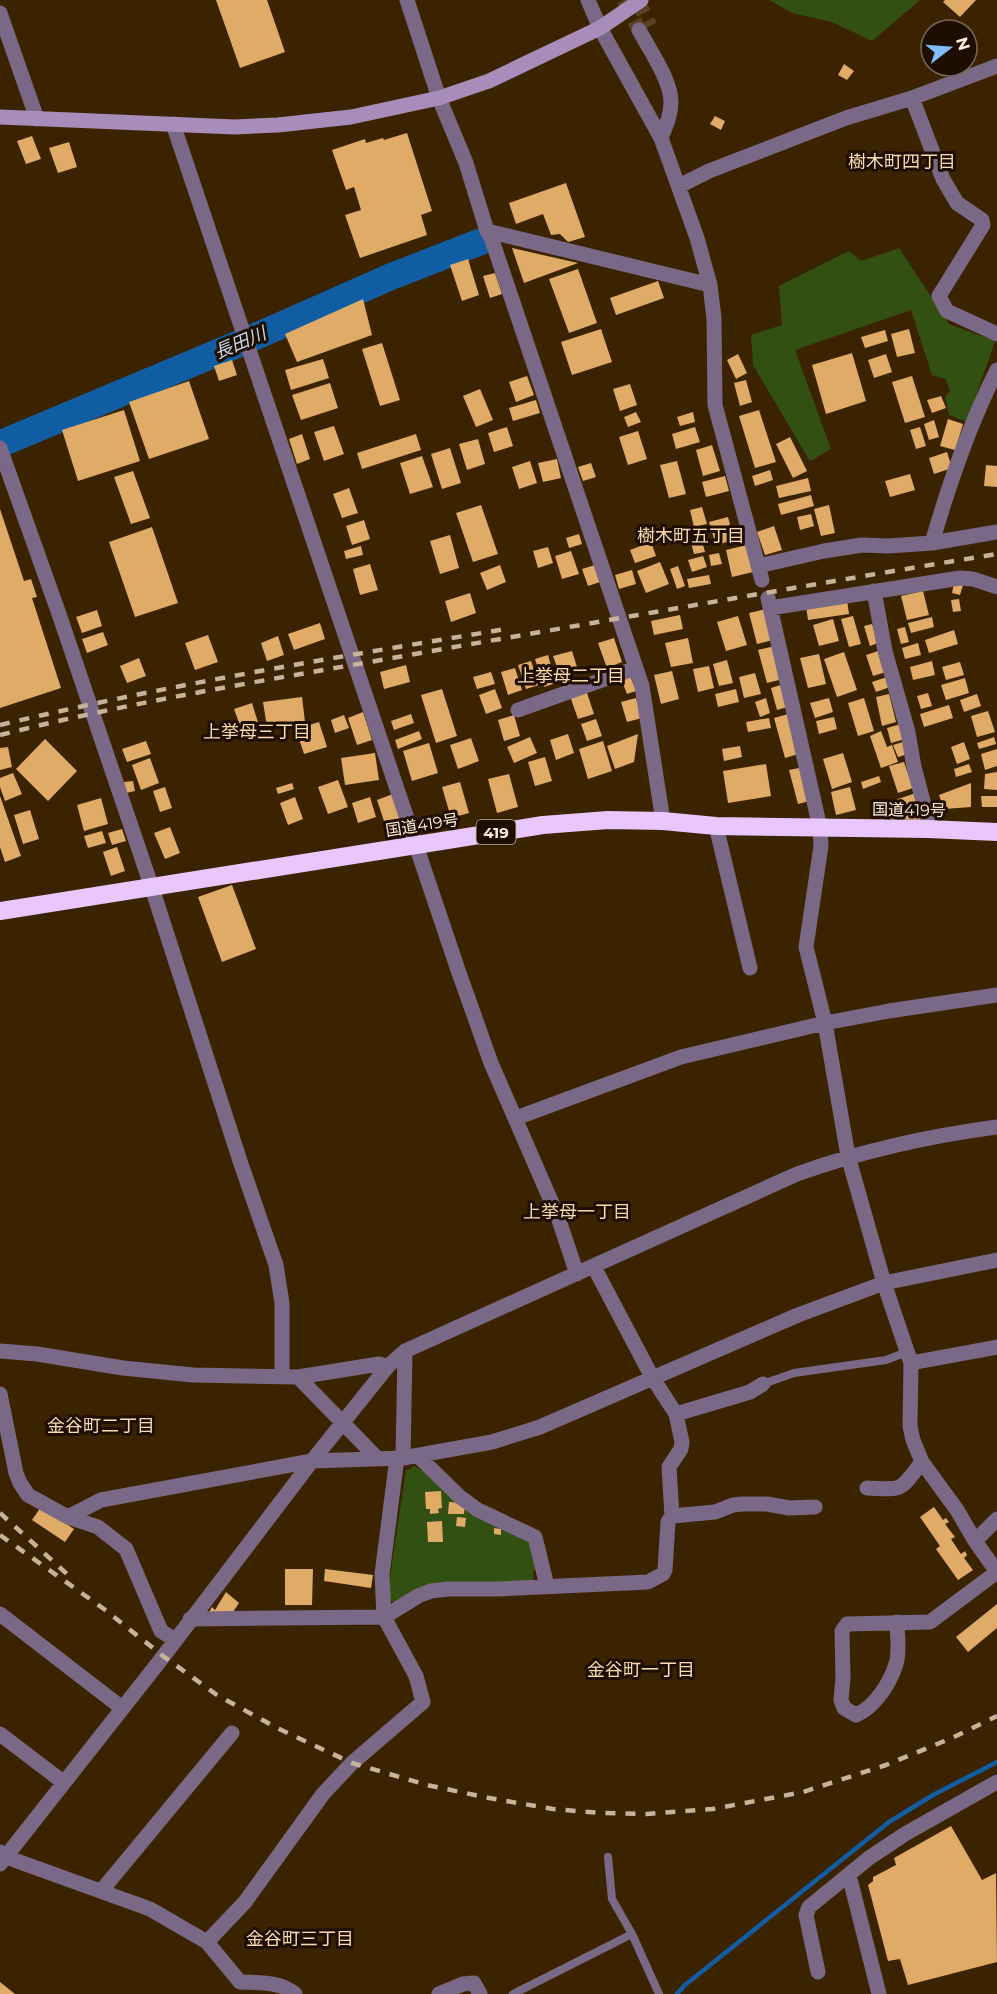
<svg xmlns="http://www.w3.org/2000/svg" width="997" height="1994" viewBox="0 0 997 1994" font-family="Montserrat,'Noto Sans JP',sans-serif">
	<rect width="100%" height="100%" fill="#3c2300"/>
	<path fill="#335013" d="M769 0H920L872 41 832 22 792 13Z
		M899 248 949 324 995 341 967 422 949 415 945 396 950 392 946 379 932 375 911 310 795 350 831 449 810 461 753 365 751 335 782 325 779 286 849 251 861 261Z
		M413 1465 531 1538 537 1568 533 1571 534 1581 394 1602 390 1600V1577L406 1470 411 1469Z"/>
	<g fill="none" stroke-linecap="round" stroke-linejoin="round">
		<path stroke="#115da3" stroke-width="4.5" d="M677 1994 685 1985 889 1822 933 1795 997 1762"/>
		<path stroke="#115da3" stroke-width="27" d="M0 444 243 342 390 277 480 242"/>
	</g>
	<path fill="#e0aa67" d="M216 0H267L285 52 240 68Z
		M945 0H976L960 17 943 2Z
		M844 64 854 71 847 80 838 75Z
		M715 116 725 121 721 130 710 124Z
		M407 133 432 211 421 215 427 235 360 258 345 215 361 210 354 187 346 190 332 150 365 139 366 143 383 138 384 140Z
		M32 136 41 159 26 164 17 141Z
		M69 142 77 167 58 173 49 148Z
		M566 183 585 237 568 242 560 234 551 235 543 214 516 224 509 203Z
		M512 248 578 263 524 283Z
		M468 259 479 295 462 301 450 265Z
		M578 269 597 323 569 333 549 279Z
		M495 273 502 294 490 298 483 276Z
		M658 281 664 298 616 315 610 298Z
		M363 299 372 335 297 362 285 334Z
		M601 329 612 362 572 375 561 342Z
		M909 329 915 353 897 357 891 334Z
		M885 330 888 341 865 348 861 337Z
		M382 343 400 400 380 406 362 349Z
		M852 353 866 401 826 414 812 365Z
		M738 354 747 373 736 379 727 360Z
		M886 354 892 372 874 378 868 360Z
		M323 359 329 378 291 390 285 370Z
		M232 360 237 375 219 381 214 366Z
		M527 376 534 395 516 402 509 382Z
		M912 376 925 417 905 423 892 382Z
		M746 380 752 402 740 406 734 383Z
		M189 381 209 439 149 459 129 402Z
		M330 383 338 408 301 420 292 395Z
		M630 384 637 405 620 411 613 389Z
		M480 389 493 420 476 427 463 396Z
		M941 396 946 408 932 413 927 400Z
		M536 400 540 413 513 421 509 408Z
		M124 410 140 461 78 481 62 430Z
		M759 410 776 462 755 468 739 416Z
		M636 412 641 422 628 427 624 417Z
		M693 412 695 422 680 426 677 417Z
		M948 419 963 424 955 450 940 446Z
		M934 420 939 437 929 440 924 424Z
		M334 426 344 454 324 461 314 432Z
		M507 427 513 446 494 452 488 433Z
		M695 427 700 442 676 449 672 434Z
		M920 427 926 446 916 449 910 430Z
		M638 431 647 459 628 465 619 437Z
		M302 434 310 459 297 464 289 439Z
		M416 434 421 450 362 469 357 453Z
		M790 437 807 471 793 478 776 444Z
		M478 439 485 464 467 470 459 444Z
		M712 445 720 471 703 476 696 450Z
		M450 448 461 483 442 489 431 454Z
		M947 452 952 468 934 474 929 458Z
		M422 456 433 487 410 494 400 463Z
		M557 459 561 478 543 482 538 463Z
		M530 461 537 483 519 489 512 467Z
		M677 461 686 494 669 498 660 465Z
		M591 463 596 477 583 481 578 467Z
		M986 465 997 466V487L984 486Z
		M770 470 773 480 755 486 752 476Z
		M133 471 150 518 131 524 114 477Z
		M910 474 915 490 890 497 885 481Z
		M725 476 729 491 706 497 702 482Z
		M808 478 811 491 779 498 776 486Z
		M349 488 358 513 342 518 333 494Z
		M811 495 814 506 781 515 778 504Z
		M481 505 498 554 473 562 456 513Z
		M829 505 835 533 821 536 814 509Z
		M702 507 707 524 694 527 690 510Z
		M0 509 24 581 31 579 37 597 32 598 61 688 0 708Z
		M811 514 814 526 800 530 797 517Z
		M728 517 734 540 716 545 709 522Z
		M364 520 370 539 352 545 346 526Z
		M774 526 782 550 765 555 757 532Z
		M152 527 178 603 135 617 109 542Z
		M579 534 582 544 569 548 566 538Z
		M450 535 459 568 440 574 430 541Z
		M702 541 705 552 694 554 691 543Z
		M651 542 656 556 635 563 630 550Z
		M747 545 753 572 732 577 726 550Z
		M361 546 363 555 346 559 344 551Z
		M548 547 553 563 538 568 533 551Z
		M571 551 579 574 562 579 555 556Z
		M719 553 722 564 711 566 709 555Z
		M703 556 707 567 692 572 688 560Z
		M660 562 669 584 646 593 637 571Z
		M370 564 378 590 360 595 353 569Z
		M500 565 506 582 487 590 480 573Z
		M595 565 600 582 588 586 582 569Z
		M678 566 685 586 677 589 670 569Z
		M632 570 636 584 619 589 615 575Z
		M709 575 711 584 689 588 687 579Z
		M954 583 963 585 960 595 952 593Z
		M923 591 929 615 907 620 901 596Z
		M470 593 476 613 451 622 445 601Z
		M959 599 961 611 953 612 951 600Z
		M847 600 849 614 808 620 806 606Z
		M766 609 773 640 757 644 749 613Z
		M97 610 102 626 82 633 76 617Z
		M680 615 683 629 654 635 651 621Z
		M738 616 747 645 726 651 717 622Z
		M853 616 861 644 849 647 841 619Z
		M932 617 934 627 911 633 908 623Z
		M833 619 839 641 819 646 813 625Z
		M320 623 325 639 294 650 288 634Z
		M872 624 878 643 870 646 864 626Z
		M905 627 909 642 901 644 897 629Z
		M954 630 958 644 929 653 925 640Z
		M103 632 108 645 87 653 82 639Z
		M208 635 218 662 195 670 185 643Z
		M278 636 284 655 267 661 261 643Z
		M614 638 622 662 607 668 598 643Z
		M688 638 693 663 671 667 665 643Z
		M918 643 921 655 905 659 902 648Z
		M775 646 783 679 767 683 758 650Z
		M572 651 577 667 559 673 553 656Z
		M878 651 886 672 873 676 866 655Z
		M844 652 857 690 837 697 824 659Z
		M819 654 826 684 808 688 800 658Z
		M548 655 556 683 544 687 535 659Z
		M139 658 146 676 127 683 120 666Z
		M727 660 733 683 719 686 713 664Z
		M531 661 539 685 526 689 518 665Z
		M932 661 935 675 913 680 910 667Z
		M960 662 964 675 946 680 942 667Z
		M406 665 410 682 384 689 380 672Z
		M709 666 714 688 698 692 693 669Z
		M515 668 522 690 508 695 501 672Z
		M672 671 679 699 661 704 654 675Z
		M491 672 495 684 477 689 473 677Z
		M629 673 636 691 627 694 620 676Z
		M755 673 761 694 744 698 739 677Z
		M887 677 890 687 876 692 872 682Z
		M965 678 969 693 946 700 941 685Z
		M784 684 791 706 777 710 771 688Z
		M442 689 457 736 436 743 421 695Z
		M495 689 502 708 486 714 479 695Z
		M736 689 739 702 718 707 715 694Z
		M586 690 594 714 578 719 570 696Z
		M928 693 932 706 921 709 917 696Z
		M889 694 896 722 882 726 876 697Z
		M977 694 981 706 964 712 960 700Z
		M302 697 305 722 267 727 263 702Z
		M636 698 642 718 627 722 621 702Z
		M766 698 770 713 760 717 755 702Z
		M829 698 833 712 815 718 810 703Z
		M864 698 874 731 858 736 848 703Z
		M252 703 260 729 243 734 234 709Z
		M949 705 953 718 924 727 920 714Z
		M988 711 995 732 977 737 971 716Z
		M363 712 372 740 357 745 348 718Z
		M792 713 802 753 785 758 774 718Z
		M411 714 414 723 394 730 391 721Z
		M344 715 349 728 335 733 331 720Z
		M514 715 520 736 504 741 498 720Z
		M834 717 837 729 819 734 816 721Z
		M769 718 771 728 748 732 746 722Z
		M596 719 602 736 587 741 581 724Z
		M319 722 327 747 304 754 296 729Z
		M901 724 905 739 891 743 887 728Z
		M419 731 422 739 398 749 395 740Z
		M881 731 887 747 892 745 898 762 881 768 870 736Z
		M568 734 574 753 556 760 550 740Z
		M638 734 634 762 615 769 607 746Z
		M530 737 537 753 514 763 507 747Z
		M994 737 996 744 979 749 977 743Z
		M471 738 479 761 458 769 450 745Z
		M45 739 77 771 48 801 16 769Z
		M146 741 151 754 127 762 122 749Z
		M603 741 612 771 588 779 579 749Z
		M903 742 908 754 898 757 893 745Z
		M964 742 970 759 957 764 951 747Z
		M429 743 438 773 412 781 403 751Z
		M740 746 742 757 724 761 722 749Z
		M8 747 12 767 0 770V748Z
		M997 749V766L985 770 981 754Z
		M375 753 379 780 345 785 341 758Z
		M843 753 852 782 832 789 823 759Z
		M545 757 552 781 535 786 528 762Z
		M150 758 159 783 141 790 132 765Z
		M904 762 913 788 898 793 889 766Z
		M766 764 771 796 728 803 723 771Z
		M969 764 972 772 956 777 954 769Z
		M804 767 813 800 798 804 789 770Z
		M997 772V790L984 789 985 774Z
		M13 773 22 794 5 801 0 787V778Z
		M509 774 518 807 497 813 488 779Z
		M879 776 881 782 863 789 861 782Z
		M338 780 348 807 328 814 318 787Z
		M133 781 135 791 126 793 124 782Z
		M460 782 469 813 451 818 442 787Z
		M292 783 294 789 278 794 276 788Z
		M971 783V807L944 809 939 795Z
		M165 787 172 808 160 812 153 791Z
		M850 787 856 810 836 815 831 792Z
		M916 793 922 820 885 819 880 805Z
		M393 794 401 818 385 824 377 800Z
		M0 796 21 856 5 862 0 847Z
		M981 796H997V807H982Z
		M295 797 303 819 288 825 280 803Z
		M370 797 376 817 358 823 352 803Z
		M101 798 108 824 84 831 77 805Z
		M30 810 39 839 23 844 14 815Z
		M170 827 180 853 165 859 154 833Z
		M122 829 126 841 112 845 108 833Z
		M102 831 106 843 88 848 84 836Z
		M117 847 125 871 111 876 103 852Z
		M232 885 256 949 222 962 198 897Z
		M441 1491 442 1508 438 1509 439 1513 430 1514V1509H426L425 1492Z
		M449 1502 465 1503 464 1514H448Z
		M41 1507 74 1529 65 1542 32 1520Z
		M934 1507 943 1520 946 1518 949 1522 945 1524 955 1537 951 1539 961 1554 965 1551 967 1555 964 1558 973 1570 958 1580 936 1549 940 1546 920 1517Z
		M457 1517 466 1518 465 1527 456 1526Z
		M442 1521 443 1542H428L427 1522Z
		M494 1528 501 1529V1535L494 1534Z
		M285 1569H313L312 1605H285Z
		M325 1569 373 1575 371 1588 324 1581Z
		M226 1592 239 1603 233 1612H209L212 1607 215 1610Z
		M997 1604V1628L968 1652 956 1637Z
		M951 1826 982 1880 996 1873 997 1962 908 1985 900 1959 888 1961 868 1885 873 1881V1877L896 1865 894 1858Z
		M0 1982 15 1994H0Z"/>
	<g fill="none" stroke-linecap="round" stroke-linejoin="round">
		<path stroke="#594121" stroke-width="15" stroke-dasharray="15 8" stroke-linecap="butt" d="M624 0 639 30
			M637 0 650 26"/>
		<path stroke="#7a6986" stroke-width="8" d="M763 1384 794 1373 886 1360 907 1352
			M608 1857 612 1899 632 1934 659 1994
			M513 1994 632 1934"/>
		<path stroke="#7a6986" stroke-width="15" d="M407 0 439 98 466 163 487 231 491 237 642 686 663 821
			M588 0 600 28 661 138 697 238 710 285 714 318 715 405 762 580
			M0 13 37 119
			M639 30C649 49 671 80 671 102 671 115 666 126 661 138
			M912 98 943 179 957 203 982 220 983 225 939 296 947 311 997 334
			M173 124 458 970 491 1063 558 1217 577 1274
			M679 186 709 171 846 118 912 98 997 66
			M487 231 710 285
			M0 448 59 614 152 888 240 1161 276 1265 282 1303V1376
			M932 543C949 484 969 425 997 370
			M758 566 824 551 862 545 888 546 932 543 997 532
			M874 591 885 651 908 732 914 767 927 816 928 829
			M768 598 820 828 821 846 806 947 825 1023 848 1156 884 1283 911 1363 910 1426 913 1440 922 1462 957 1510 975 1541 997 1572 930 1622 847 1624 842 1631 843 1678 841 1700 844 1708 856 1715C875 1707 890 1683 896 1664 900 1653 897 1634 897 1622
			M770 608 960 578 973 579 997 587
			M518 710 636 668
			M716 826 750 968
			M516 1118 681 1057 825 1023 889 1011 997 995
			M0 1351 37 1354 123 1368 193 1375 298 1377 379 1364 388 1366
			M911 1363 997 1347
			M298 1377 377 1458
			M0 1394 16 1473 20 1483 28 1495 68 1517 98 1527 126 1549 161 1631 175 1640
			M676 1414 750 1392 763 1384
			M419 1457 460 1497 478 1510 535 1537 547 1586
			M403 1458 405 1351
			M867 1488C905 1490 899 1491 922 1462
			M672 1516 715 1512 733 1505 742 1504H767L789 1508 815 1507
			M68 1517 101 1500 312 1461 403 1458 492 1442 540 1427 798 1315 884 1283 997 1260
			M975 1541 997 1519
			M0 1614 122 1708
			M190 1619 384 1617 418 1596 431 1591 448 1589H499L648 1582 663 1574 665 1570 668 1522 672 1516 669 1467 681 1449 682 1442 676 1414 652 1377 594 1267
			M0 1734 63 1782
			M0 1852 6 1857 150 1909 207 1942 240 1982C259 1983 280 1981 295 1994
			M0 1864 159 1662 312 1461 388 1366 405 1351 797 1174C862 1151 929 1136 997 1127
			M849 1875 879 1994
			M102 1890 232 1733
			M207 1942 245 1902 323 1794 352 1763 423 1702 416 1676 384 1617 382 1574 397 1458
			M818 1972 806 1915 809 1907 869 1858 905 1834 997 1782
			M439 1994 463 1984 474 1983 480 1994"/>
		<path stroke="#a88dba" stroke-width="15" d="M0 117 235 127 278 125 351 117 439 98 489 81 600 28 641 0"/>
		<path stroke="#e8c6fe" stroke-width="18" d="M0 911 543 825 608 820 663 821 716 826 928 829 997 832"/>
		<path stroke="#c7b39c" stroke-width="4.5" stroke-dasharray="10 10" stroke-linecap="butt" d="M0 725C167 685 337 657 506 629
			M0 735C151 697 306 674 460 646 639 615 818 583 997 554
			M0 1513 67 1574
			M0 1535 104 1609 163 1656 217 1695 277 1728 352 1763 427 1785 489 1798 553 1809 600 1813 647 1814 713 1809 803 1792 886 1765 952 1738 997 1716"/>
	</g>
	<g text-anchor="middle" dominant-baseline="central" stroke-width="6" stroke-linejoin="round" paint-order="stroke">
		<rect fill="#1d0e00" stroke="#baaa99" stroke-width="1.5" x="476.5" y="820" width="39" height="24" rx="4.5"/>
		<g font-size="15" font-weight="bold" fill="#feedda">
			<text x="496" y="832">419</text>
		</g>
		<g font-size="16" fill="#feedda" stroke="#1d0e00">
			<text transform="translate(909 810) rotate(1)">国道419号</text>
			<text transform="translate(422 825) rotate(-9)">国道419号</text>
		</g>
		<g font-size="18" fill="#fbdab3" stroke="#1d0e00">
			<text x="902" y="162">樹木町四丁目</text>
			<text x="691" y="536">樹木町五丁目</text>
			<text x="571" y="676">上挙母二丁目</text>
			<text x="257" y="732">上挙母三丁目</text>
			<text x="577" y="1212">上挙母一丁目</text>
			<text x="101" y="1426">金谷町二丁目</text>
			<text x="641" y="1670">金谷町一丁目</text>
			<text x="300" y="1939">金谷町三丁目</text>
		</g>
		<g font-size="18" font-style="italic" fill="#c9d9ed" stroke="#1d0e00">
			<text transform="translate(240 343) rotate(-23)">長田川</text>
		</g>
	</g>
	<g transform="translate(949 48) rotate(73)"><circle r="28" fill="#1d0e00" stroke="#776757" stroke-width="1.5"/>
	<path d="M0-4.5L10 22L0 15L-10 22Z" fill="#83bcfb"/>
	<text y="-9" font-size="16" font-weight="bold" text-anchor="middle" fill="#feedda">N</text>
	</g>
</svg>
